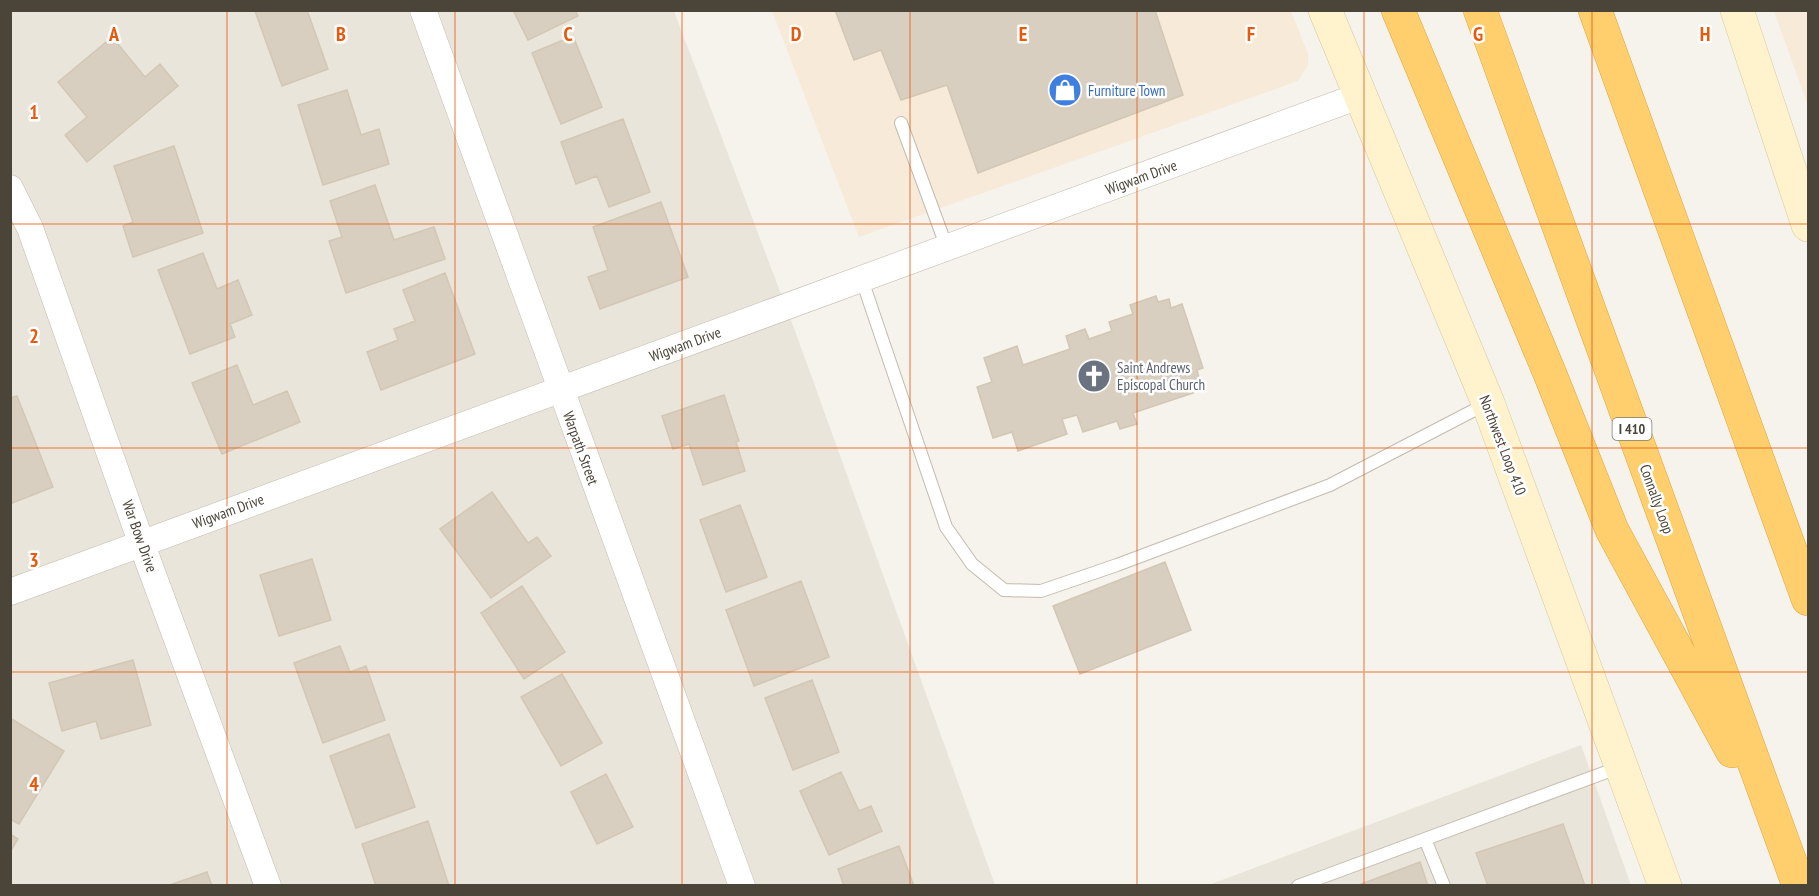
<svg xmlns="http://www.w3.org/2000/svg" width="1819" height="896" viewBox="0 0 1819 896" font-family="'PT Sans Narrow',sans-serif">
	<rect width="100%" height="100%" fill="#f6f3ec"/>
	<path fill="#eae5da" d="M10 11H674L798 339 995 885H11Z
		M1581 745 1631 885 1206 886Z"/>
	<path fill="#f7ead8" d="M772 11H1291L1308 54V65L1298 81 859 237Z
		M1774 11H1808V106Z"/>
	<path fill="#d8cfc1" stroke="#d3c7b4" stroke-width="1.5" d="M307 10 328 69 282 86 255 11Z
		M513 10H575L578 16 528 40Z
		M835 10H1155L1183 95 978 173 947 85 901 100 881 50 854 60Z
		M573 36 602 107 561 124 532 53Z
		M112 37 145 77 160 64 178 86 87 162 65 135 87 117 58 82Z
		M347 90 361 135 379 129 389 164 323 185 298 105Z
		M623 119 650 192 609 207 597 176 576 184 561 142Z
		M174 146 203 233 133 257 123 226 133 222 114 166Z
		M375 185 394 240 434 227 445 259 346 293 329 241 342 237 330 201Z
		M661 202 688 277 600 309 588 277 608 270 593 227Z
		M203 253 217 289 238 280 252 315 230 324 235 337 190 354 158 270Z
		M445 273 475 354 381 390 367 352 398 340 394 329 415 321 403 290Z
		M1156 296 1158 302 1169 299 1171 308 1182 304 1203 368 1197 370 1200 381 1190 385 1193 393 1133 413 1137 424 1120 429 1117 421 1083 432 1077 415 1062 419 1067 434 1018 451 1012 432 993 438 977 387 992 382 984 358 1017 346 1023 365 1070 349 1066 336 1085 329 1089 339 1112 331 1109 322 1133 314 1130 305Z
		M237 365 253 405 287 391 300 422 222 454 192 383Z
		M724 395 739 441 736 442 745 471 703 485 689 444 673 449 662 416Z
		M17 396 53 487 10 504V398Z
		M492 492 528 543 537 537 551 556 491 598 440 529Z
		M740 505 767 577 726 592 700 520Z
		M312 559 331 620 279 636 260 575Z
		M1165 562 1191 630 1080 674 1053 606Z
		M801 581 829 657 754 686 726 610Z
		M522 586 565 652 524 679 481 613Z
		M340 646 350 672 366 666 385 720 323 743 294 663Z
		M133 660 151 725 101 739 96 721 62 731 49 683Z
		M562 674 602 743 561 766 521 697Z
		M812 680 839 752 793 770 765 698Z
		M10 718 64 751 19 824 10 819Z
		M389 734 415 807 356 828 330 756Z
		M841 772 859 811 871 806 882 831 829 855 800 791Z
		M606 774 633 827 597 844 571 792Z
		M428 821 449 886H376L362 844Z
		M1563 824 1585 886H1488L1476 853Z
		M10 834 18 839 10 852Z
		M899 846 914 886H844L838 869Z
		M1420 862 1428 886H1356Z
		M207 872 212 886H167Z"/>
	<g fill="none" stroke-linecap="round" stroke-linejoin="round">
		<g stroke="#c2bbae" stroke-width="14">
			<path id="service" d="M901 123 947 248
				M862 280 946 527 972 564 1004 590 1041 591 1117 565 1330 485 1486 404
				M1425 839 1444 886
				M1298 886 1620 767"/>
		</g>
		<g stroke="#c2bbae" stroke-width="27">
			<path id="minor" d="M423 10 742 886
				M10 188 30 228 141 542 268 886
				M10 592 1359 96"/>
		</g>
		<g stroke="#d6c79b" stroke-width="34">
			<path id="secondary" d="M1325 10 1488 403 1665 886
				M1737 10 1808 225"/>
		</g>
		<g stroke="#e0a43c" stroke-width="34">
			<path id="motorway" d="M1398 10 1550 374 1612 530 1732 751
				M1480 10 1799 886
				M1595 10 1808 599"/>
		</g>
		<use href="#service" stroke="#fff" stroke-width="12"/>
		<use href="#minor" stroke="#fff" stroke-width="26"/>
		<use href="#secondary" stroke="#fff3cd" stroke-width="33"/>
		<use href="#motorway" stroke="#ffcf6e" stroke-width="33"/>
	</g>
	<path fill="none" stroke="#e8590c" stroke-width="1.5" stroke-opacity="0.55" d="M227 10V886M455 10V886M682 10V886M910 10V886M1137 10V886M1364 10V886M1592 10V886M10 224H1808M10 448H1808M10 672H1808"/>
	<defs>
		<g id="shop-disc" transform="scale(1.725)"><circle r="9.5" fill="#3f7fe0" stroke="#fff"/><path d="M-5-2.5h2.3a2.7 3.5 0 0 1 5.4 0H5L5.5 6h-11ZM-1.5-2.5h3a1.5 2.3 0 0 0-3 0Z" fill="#fff"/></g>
		<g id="church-disc" transform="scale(1.725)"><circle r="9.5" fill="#6b7280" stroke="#fff"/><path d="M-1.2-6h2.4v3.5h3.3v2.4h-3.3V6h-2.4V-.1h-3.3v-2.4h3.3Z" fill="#fff"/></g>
	</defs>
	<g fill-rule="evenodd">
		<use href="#shop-disc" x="1065" y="90"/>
		<use href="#church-disc" x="1094" y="376"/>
	</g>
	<g text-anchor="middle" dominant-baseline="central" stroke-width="5" stroke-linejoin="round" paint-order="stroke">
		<rect fill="#fff" stroke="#817c74" stroke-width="1.5" x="1612.5" y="418" width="39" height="22" rx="4.5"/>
		<g font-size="14" font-weight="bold" fill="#4b4439">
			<text x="1632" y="429">I 410</text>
		</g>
		<g font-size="15" fill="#366cbe" stroke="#fff" text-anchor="start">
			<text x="1088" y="90">Furniture Town</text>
		</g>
		<g font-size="15" fill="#4b4439" stroke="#fff">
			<text transform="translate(1141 177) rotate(-20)">Wigwam Drive</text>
			<text transform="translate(685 344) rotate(-20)">Wigwam Drive</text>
			<text transform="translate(1503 445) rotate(69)">Northwest Loop 410</text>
			<text transform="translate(581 448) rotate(70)">Warpath Street</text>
			<text transform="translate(1657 499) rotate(70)">Connally Loop</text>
			<text transform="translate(228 511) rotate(-20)">Wigwam Drive</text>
			<text transform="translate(140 536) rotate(70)">War Bow Drive</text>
		</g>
		<g font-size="15" fill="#5b616d" stroke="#fff" text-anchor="start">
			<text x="1117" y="367">Saint Andrews<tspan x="1117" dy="17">Episcopal Church</tspan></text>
		</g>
	</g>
	<g font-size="20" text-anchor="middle" font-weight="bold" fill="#e8590c" stroke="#fff" stroke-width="5" stroke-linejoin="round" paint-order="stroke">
		<text x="114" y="41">A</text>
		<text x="341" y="41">B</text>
		<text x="568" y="41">C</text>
		<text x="796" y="41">D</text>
		<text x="1023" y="41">E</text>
		<text x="1251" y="41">F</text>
		<text x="1478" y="41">G</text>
		<text x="1705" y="41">H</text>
		<text x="34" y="119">1</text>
		<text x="34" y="343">2</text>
		<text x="34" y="567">3</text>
		<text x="34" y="791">4</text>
	</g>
	<rect width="1819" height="896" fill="none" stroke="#4b4439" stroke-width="24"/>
</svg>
